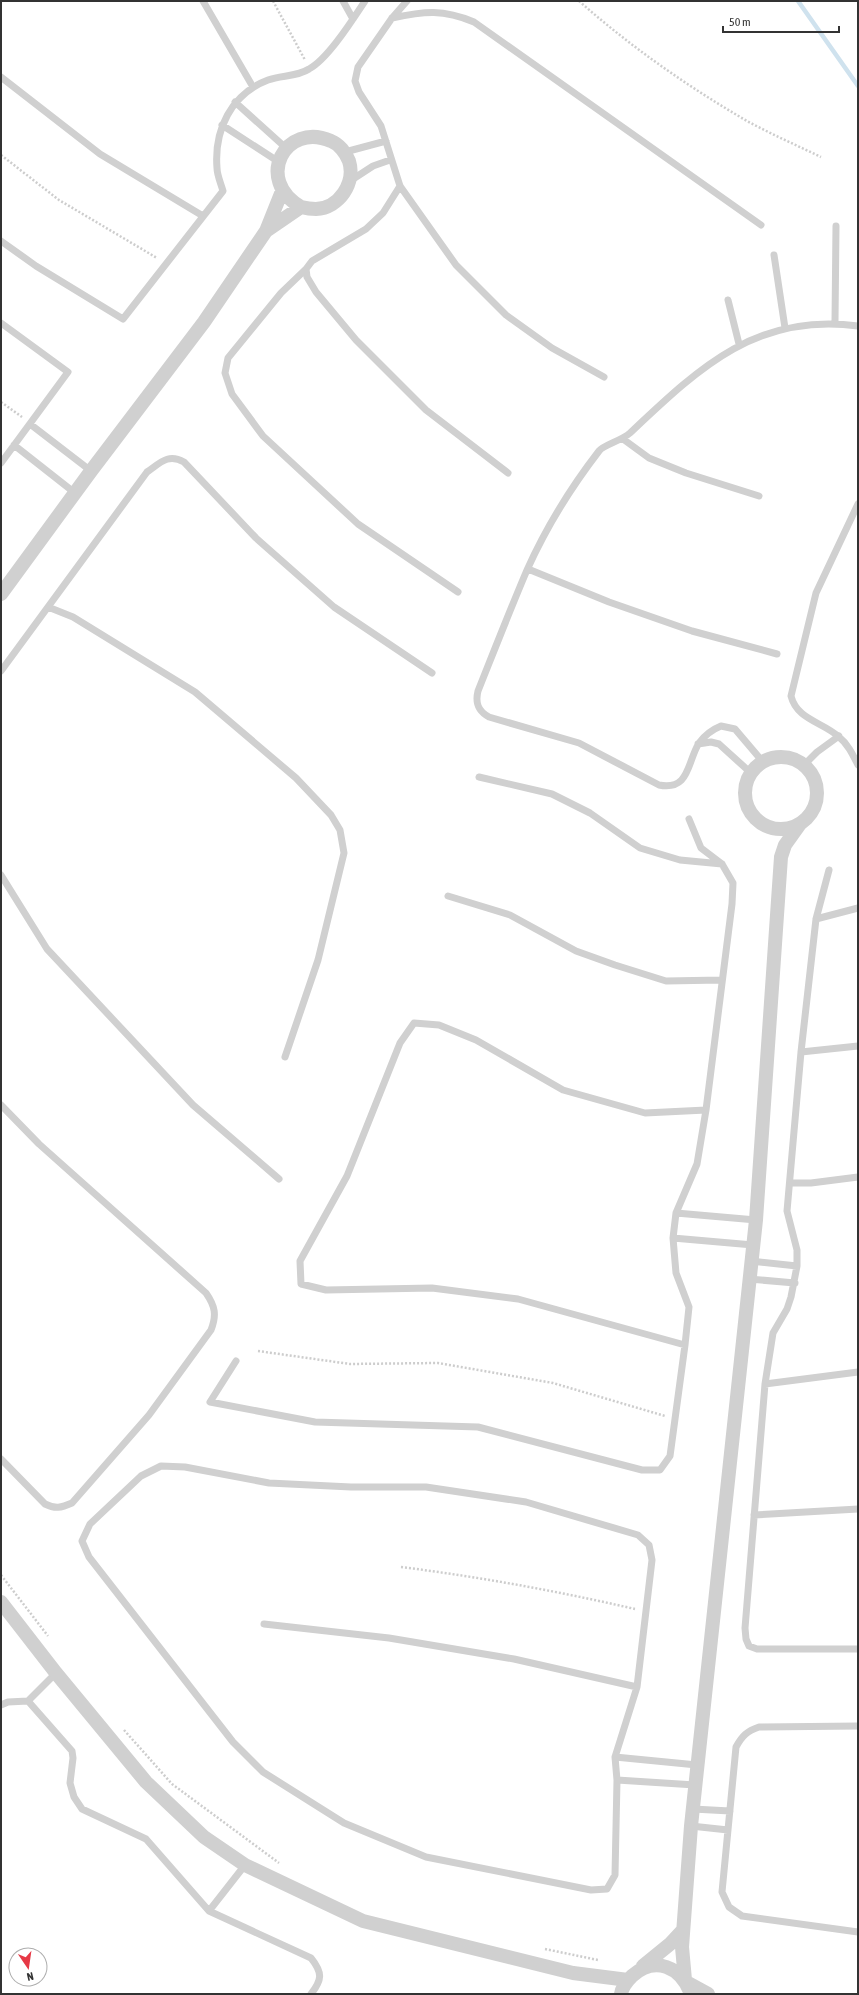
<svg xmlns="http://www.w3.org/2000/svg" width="859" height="1995" viewBox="0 0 859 1995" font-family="'Asap Condensed',sans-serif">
	<rect width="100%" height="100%" fill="#fff"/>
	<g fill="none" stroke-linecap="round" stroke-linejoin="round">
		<path stroke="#cfe2ee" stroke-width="4.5" d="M798 1 858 86"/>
		<path stroke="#cdcdcd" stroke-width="2.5" stroke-dasharray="2 2" stroke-linecap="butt" d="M273 1 305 60
			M579 1C631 47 687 86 747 121 771 134 796 145 821 157
			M1 155 59 200 157 258
			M1 402 22 417
			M258 1351 350 1364 438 1363 553 1383 665 1416
			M401 1567C480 1577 557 1591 635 1609
			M1 1575 48 1636
			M124 1730 172 1784 279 1863
			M545 1949 598 1960"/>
		<path stroke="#d0d0d0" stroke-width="7" d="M203 1 253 87
			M343 1 353 19
			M407 1 392 18 358 67 355 81 359 92 381 126 400 186 456 265 506 315 552 348 604 377
			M392 18C425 11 443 9 474 22L761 225
			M1 77 100 154 203 216
			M235 102 286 148
			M222 125 279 162
			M345 152 386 141
			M350 181 373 166 390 160
			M400 186 383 213 366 229 312 261 306 269 307 277 316 292 356 340 426 410 508 473
			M1 241 36 266 123 319 223 191C221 184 217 175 217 168 214 130 231 94 268 80 281 75 297 77 309 69 328 59 353 19 365 1
			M774 255 785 328
			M306 269 281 293 228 358 225 373 232 394 263 436 358 524 458 592
			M728 300 739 344
			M835 322 836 226
			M1 323 68 372 1 463
			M30 424 91 471
			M623 439 649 458 686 473 759 496
			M14 445 75 493
			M858 504 816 593 791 696C797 720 823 722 839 737 848 744 853 755 858 765
			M528 569 609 602 692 631 777 654
			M48 607 73 617 195 692 296 778 331 815 340 830 344 853 318 960 285 1057
			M1 671 147 472C160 463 168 453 184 462L256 538 334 607 432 673
			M698 744 711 742 719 744 751 773
			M763 762 735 729 721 726C711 730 705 735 699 743 687 762 690 791 659 785L579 743 489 717C478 711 475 703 478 691 494 651 510 610 527 570 545 530 572 486 599 451 603 445 621 441 630 433 698 369 756 312 858 326
			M804 765 817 752 839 736
			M479 777 552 794 590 813 640 848 680 860 722 864
			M829 870 816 919 801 1052 787 1211 797 1250V1266L791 1297 787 1309 773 1333 765 1384 745 1628 746 1639 749 1646 757 1649H858
			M1 875 47 949 193 1105 279 1179
			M448 896 510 915 576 951 615 965 666 981 721 980
			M816 919 858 908
			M801 1052 858 1046
			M1 1105 39 1144 206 1293C215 1306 217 1315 211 1330L149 1415 72 1503C61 1508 55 1509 45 1504L1 1459
			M790 1183H811L858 1177
			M676 1213 756 1220
			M673 1238 753 1245
			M751 1261 797 1266
			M749 1279 795 1283
			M685 1345 518 1299 432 1288 326 1290 301 1284 300 1261 347 1176 400 1043 414 1023 439 1025 476 1040 563 1090 645 1113 706 1110
			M236 1361 210 1402 315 1422 478 1427 642 1470H660L670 1456 685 1345 689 1307 676 1273 673 1238 676 1213 697 1164 706 1110 732 904 733 883 722 864 701 848 689 819
			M765 1384 858 1372
			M161 1466 185 1467 269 1483 351 1487H426L526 1502 638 1535 649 1545 652 1560 637 1687 615 1757 617 1780 615 1875 607 1889 591 1890 426 1857 344 1823 263 1772 233 1742 89 1557 82 1541 90 1524 141 1476Z
			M754 1515 858 1509
			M264 1624 389 1638 514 1659 637 1687
			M56 1673 28 1701 72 1751 73 1758 70 1783 74 1797 82 1809 146 1839 209 1911
			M1 1705 8 1702 28 1701
			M858 1726 759 1727C747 1731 742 1736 736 1747L722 1892 729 1907 742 1916 858 1932
			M615 1757 697 1765
			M617 1780 695 1785
			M693 1809 730 1811
			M691 1826 728 1830
			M245 1865 209 1911 311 1958C323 1973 322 1980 311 1994"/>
		<path stroke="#d0d0d0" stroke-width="14" d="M266 231 301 207C305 208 311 209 316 209 339 208 356 183 349 161 346 153 339 144 331 141 285 121 254 180 301 207
			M1 594 91 471 204 322 266 231 282 191
			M745 793a36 36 0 1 1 72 0a36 36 0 1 1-72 0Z
			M1 1602 56 1673 146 1782 204 1837 245 1865 363 1921 573 1973 628 1980
			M643 1966 670 1944 683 1930
			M685 1980 682 1947 691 1826 756 1220 781 857 785 845 800 824
			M686 1982 708 1994
			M621 1994C622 1987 627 1981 632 1976 655 1955 681 1967 691 1994"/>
	</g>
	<rect width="859" height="1995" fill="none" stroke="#333333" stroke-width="4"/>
	<g transform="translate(28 1967) rotate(167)"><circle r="19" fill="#ffffff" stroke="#adadad"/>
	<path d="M0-3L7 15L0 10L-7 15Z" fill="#e63946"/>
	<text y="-6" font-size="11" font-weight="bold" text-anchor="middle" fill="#333333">N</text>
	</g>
	<path d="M723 26v6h116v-6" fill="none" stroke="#333333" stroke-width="2"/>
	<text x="729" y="26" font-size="12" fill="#333333" stroke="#ffffff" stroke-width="3" paint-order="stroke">50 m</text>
</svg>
